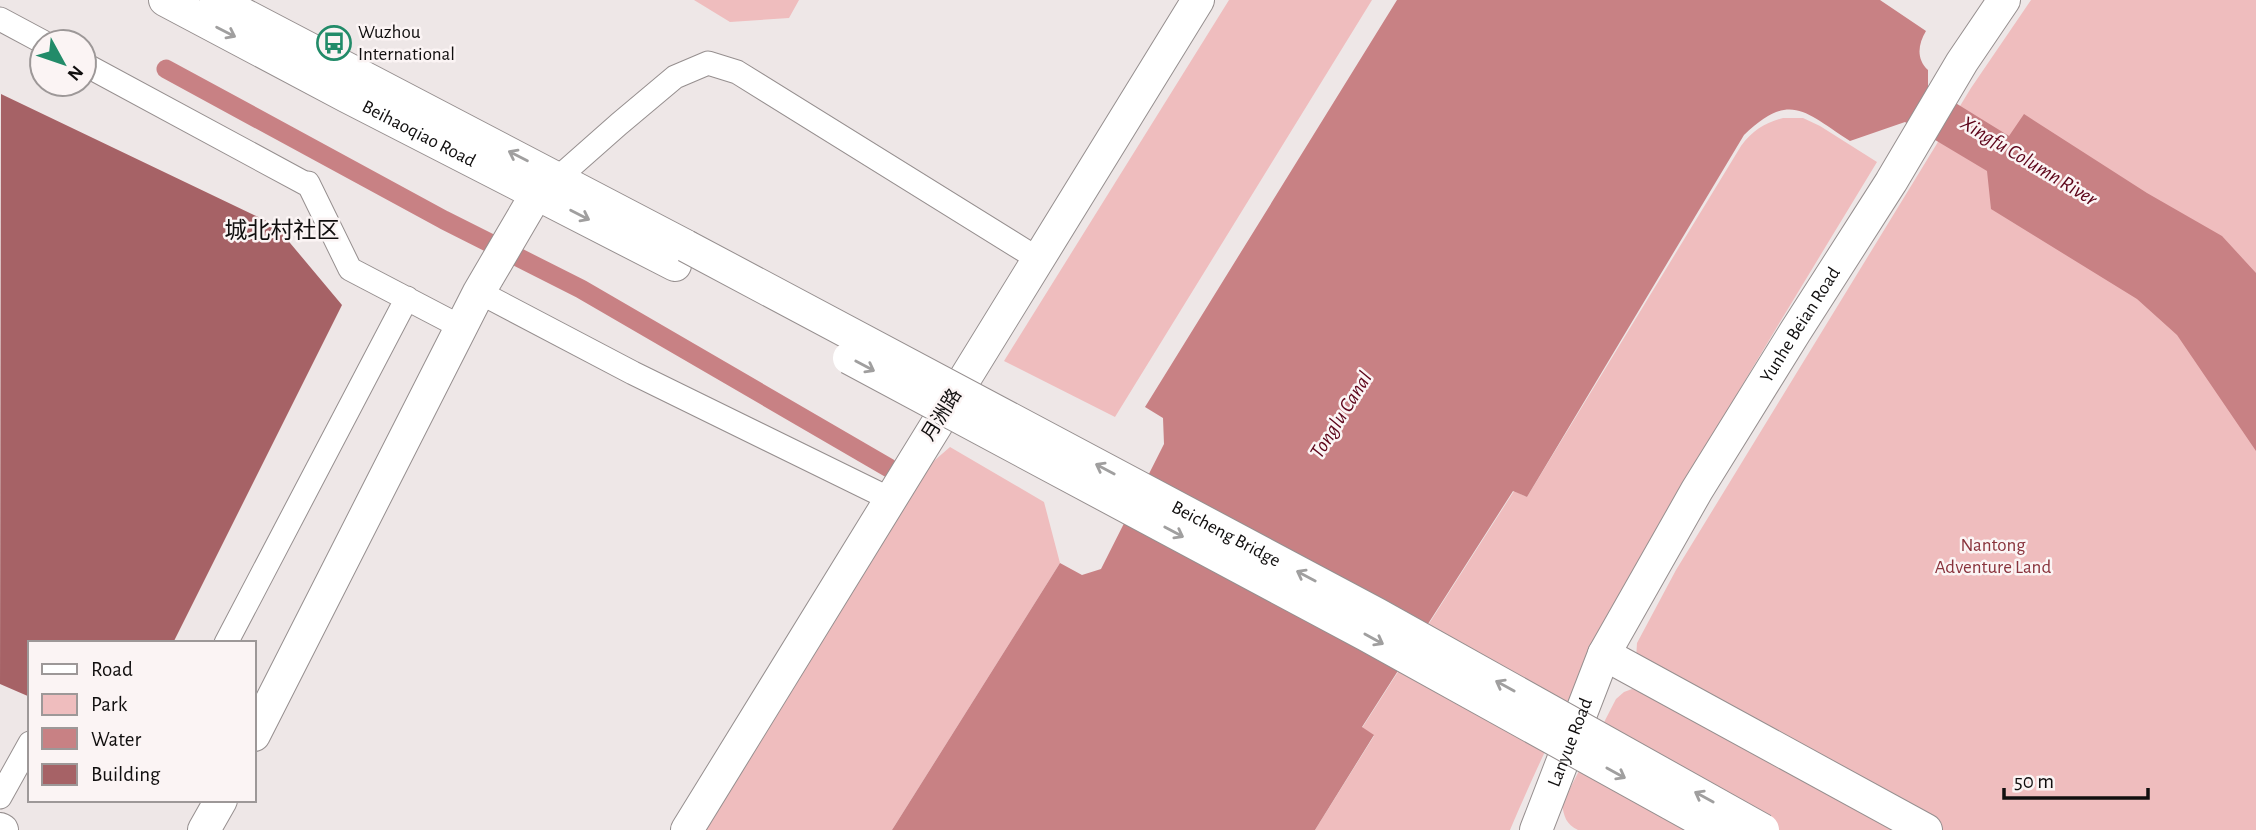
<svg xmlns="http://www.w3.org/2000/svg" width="2256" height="830" viewBox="0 0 2256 830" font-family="'Alegreya Sans','Noto Sans SC',sans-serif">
	<rect width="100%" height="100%" fill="#eee7e7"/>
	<path fill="#efbdbe" d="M694 0H799L789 18 730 22Z
		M1229 0H1372L1115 417 1004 361Z
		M2031 0H2256V830H1942L1636 659 1637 643 1676 570 1971 88Z
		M1783 118H1803L1820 126 1877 162C1745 380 1610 595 1510 830H1315L1374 736 1362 728 1514 491 1527 497 1741 146C1753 130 1765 123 1783 118Z
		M950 447 1044 502 1060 563 892 830H687L890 499Z
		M1632 689 1643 692 1898 830H1578C1566 824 1564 817 1562 804L1616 699 1624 692Z"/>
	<path fill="#c88184" d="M1397 0H1880L1926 31C1918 44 1916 59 1928 70V86L2009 136 2024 114 2147 193 2222 236 2256 273V451L2177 335 2137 299 1991 209 1987 171 1905 122 1850 141C1804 111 1790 91 1744 135L1527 497 1513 491 1362 727 1374 735 1315 830H892L1060 563 1082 575 1101 569 1164 444 1163 418 1145 407Z"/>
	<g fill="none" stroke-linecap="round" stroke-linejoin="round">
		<path stroke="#c88184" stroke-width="19" d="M166 69 444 220 581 289 889 468"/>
	</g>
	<path fill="#a66266" d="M1 94 275 225 342 305 173 643H30V697L0 684Z"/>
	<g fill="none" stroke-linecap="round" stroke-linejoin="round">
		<g stroke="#968f8f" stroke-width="25">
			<path id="street" d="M0 19 43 42
				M84 64 308 185V183L350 269 461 327
				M559 177 619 124 675 77 708 63 737 72 1038 259
				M479 292 633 373 890 499
				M226 643 407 298
				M0 797 30 743"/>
		</g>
		<g stroke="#968f8f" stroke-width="34">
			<g id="secondary">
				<path id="s1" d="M165 0 346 96 675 265"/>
				<path d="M216 0 686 246"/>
				<path d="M1604 654 1926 830"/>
				<path d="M254 735 479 292 537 193"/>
				<path d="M0 829 2 830"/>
				<path d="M204 830 221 800"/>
				<path d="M687 830 1198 0"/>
				<path id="s2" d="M1536 830 1604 654 1697 490 1795 332 1891 182 1962 62 2004 0"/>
			</g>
		</g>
		<use href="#street" stroke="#fff" stroke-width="23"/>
		<use href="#secondary" stroke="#fff" stroke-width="32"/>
		<g stroke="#968f8f" stroke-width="34" stroke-linecap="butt">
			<g id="secondary-bridge">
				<path id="s3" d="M686 246 1377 614 1763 830"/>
				<path d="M849 358 1366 635 1718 830"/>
			</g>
		</g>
		<use href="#secondary-bridge" stroke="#fff" stroke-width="32"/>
	</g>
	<defs><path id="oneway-shaft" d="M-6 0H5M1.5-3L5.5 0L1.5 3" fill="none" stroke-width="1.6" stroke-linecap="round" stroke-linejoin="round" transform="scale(1.75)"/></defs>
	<g stroke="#a09f9f">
		<use href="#oneway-shaft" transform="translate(226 32) rotate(27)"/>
		<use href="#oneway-shaft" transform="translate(518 156) rotate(-153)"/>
		<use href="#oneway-shaft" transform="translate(580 215) rotate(27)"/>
		<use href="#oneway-shaft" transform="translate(865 366) rotate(28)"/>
		<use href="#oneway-shaft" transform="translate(1105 469) rotate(-152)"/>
		<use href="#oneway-shaft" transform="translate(1174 532) rotate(28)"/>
		<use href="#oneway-shaft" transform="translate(1306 576) rotate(-152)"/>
		<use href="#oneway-shaft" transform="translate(1374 639) rotate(29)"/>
		<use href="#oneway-shaft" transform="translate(1505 686) rotate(-151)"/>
		<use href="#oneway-shaft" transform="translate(1616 773) rotate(29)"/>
		<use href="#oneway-shaft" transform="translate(1704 797) rotate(-151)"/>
	</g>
	<defs>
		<g id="bus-ring" transform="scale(1.75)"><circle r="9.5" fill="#fbf4f4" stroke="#228b69" stroke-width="1.5"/><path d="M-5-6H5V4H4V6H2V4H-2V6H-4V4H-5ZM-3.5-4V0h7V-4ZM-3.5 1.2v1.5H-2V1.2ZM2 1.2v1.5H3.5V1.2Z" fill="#228b69"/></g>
	</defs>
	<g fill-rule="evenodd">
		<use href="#bus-ring" x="334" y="43"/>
	</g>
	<g text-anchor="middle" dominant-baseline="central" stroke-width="5" stroke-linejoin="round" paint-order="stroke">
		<g font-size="19" fill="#110f0f" stroke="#fbf4f4" text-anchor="start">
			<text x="358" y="32">Wuzhou<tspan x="358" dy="22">International</tspan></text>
		</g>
		<g font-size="19" fill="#110f0f" stroke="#fbf4f4">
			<text stroke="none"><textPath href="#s1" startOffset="287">Beihaoqiao Road</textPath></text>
			<text stroke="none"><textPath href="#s2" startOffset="572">Yunhe Beian Road</textPath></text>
			<text transform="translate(942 415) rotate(-58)">月洲路</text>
			<text stroke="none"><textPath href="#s3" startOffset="612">Beicheng Bridge</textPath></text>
			<text stroke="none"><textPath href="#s2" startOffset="94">Lanyue Road</textPath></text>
		</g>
		<g font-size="19" fill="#89333c" stroke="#fbf4f4">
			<text x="1993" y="545">Nantong<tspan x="1993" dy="22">Adventure Land</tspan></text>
		</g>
		<g font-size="21" font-style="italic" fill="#5d0419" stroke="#fbf4f4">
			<text transform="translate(2029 161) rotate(31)">Xingfu Column River</text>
			<text transform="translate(1341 415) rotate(-58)">Tonglu Canal</text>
		</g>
		<g font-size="23" fill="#110f0f" stroke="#fbf4f4">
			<text x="282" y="231">城北村社区</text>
		</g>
	</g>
	<rect x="28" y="641" width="228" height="161" fill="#fbf4f4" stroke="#9d9898" stroke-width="2"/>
	<rect x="42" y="664" width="35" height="10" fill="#ffffff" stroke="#9d9898" stroke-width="2"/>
	<text x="91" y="676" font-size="21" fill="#110f0f">Road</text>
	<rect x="42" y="694" width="35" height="21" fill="#efbdbe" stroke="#9d9898" stroke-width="2"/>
	<text x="91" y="711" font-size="21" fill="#110f0f">Park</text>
	<rect x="42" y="728" width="35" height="21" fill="#c88184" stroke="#9d9898" stroke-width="2"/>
	<text x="91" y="746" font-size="21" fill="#110f0f">Water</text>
	<rect x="42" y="764" width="35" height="21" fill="#a66266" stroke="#9d9898" stroke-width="2"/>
	<text x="91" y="781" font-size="21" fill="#110f0f">Building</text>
	<g transform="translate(63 63) rotate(130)"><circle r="33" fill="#fbf4f4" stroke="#9d9898" stroke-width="2"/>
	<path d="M0-5L12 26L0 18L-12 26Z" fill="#228b69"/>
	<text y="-10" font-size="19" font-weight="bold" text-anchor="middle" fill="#110f0f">N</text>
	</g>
	<path d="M2004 788v10h144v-10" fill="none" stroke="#110f0f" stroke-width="3.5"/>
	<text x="2014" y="788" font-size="21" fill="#110f0f" stroke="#fbf4f4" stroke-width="5" paint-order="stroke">50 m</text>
</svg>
